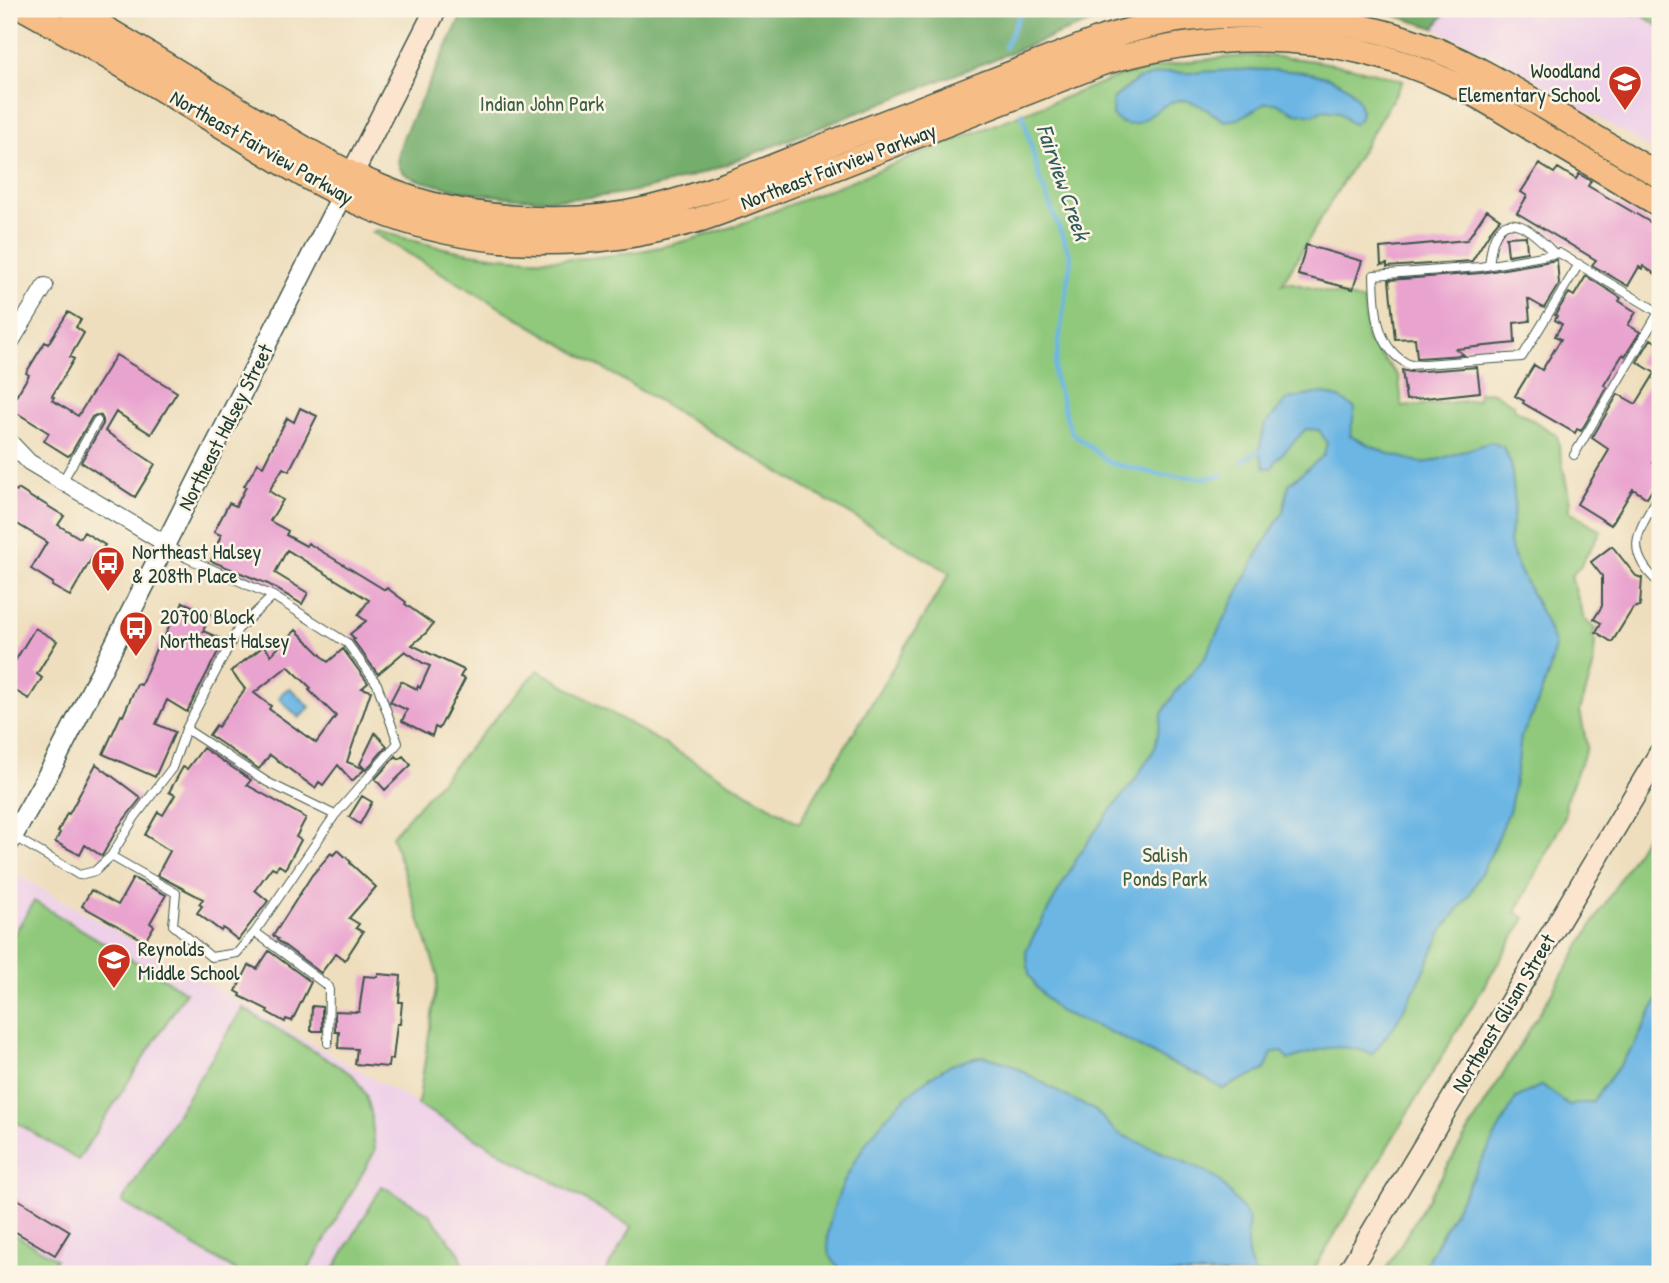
<svg xmlns="http://www.w3.org/2000/svg" width="1669" height="1283" viewBox="0 0 1669 1283" font-family="'Patrick Hand',sans-serif">
	<rect width="100%" height="100%" fill="#fcf5e5"/>
	<filter id="ink" filterUnits="userSpaceOnUse"><feTurbulence type="fractalNoise" baseFrequency=".0143" numOctaves="2"/><feDisplacementMap in="SourceGraphic" scale="14" xChannelSelector="R" yChannelSelector="G"/><feConvolveMatrix kernelMatrix="1 2 1 2 8 2 1 2 1" color-interpolation-filters="sRGB"/></filter>
	<filter id="wash" filterUnits="userSpaceOnUse"><feTurbulence type="fractalNoise" baseFrequency=".00686" numOctaves="4" result="noise"/><feDisplacementMap in="SourceGraphic" scale="28" xChannelSelector="R" yChannelSelector="G"/><feGaussianBlur stdDeviation="1.57" result="paint"/><feColorMatrix in="noise" values="0 0 0 0 0 0 0 0 0 0 0 0 0 0 0 0 0 1.4 0 .05"/><feComposite in="paint" operator="in"/></filter>
	<g filter="url(#wash)">
		<rect width="100%" height="100%" fill="#eedebd"/>
		<path fill="#eed0e8" d="M1447 9H1660V155L1499 58 1435 28Z
			M11 871 632 1227 604 1274H9V875Z"/>
		<path fill="#90c97c" stroke="#588358" stroke-width="2" d="M1623 9H1660V27L1637 12 1634 16Z
			M1265 56C1313 59 1358 67 1403 81L1282 284 1288 282 1364 301 1367 340 1399 377 1402 407 1478 400V393L1493 392 1514 405 1513 408 1557 435 1570 503 1568 510 1601 531 1579 568 1571 576 1584 619 1595 629 1592 638 1595 640 1593 668 1580 711 1587 747 1566 800 1565 817 1516 912 1525 918 1311 1274H604L632 1227 418 1105 438 976 392 836 538 670 799 823 950 573 372 232 378 230C503 272 614 268 738 225L1114 78C1167 64 1210 56 1265 56Z
			M1660 812V995L1634 1046 1592 1102 1569 1106 1542 1085 1420 1274H1383Z
			M34 901 186 992 78 1160 9 1118V943Z
			M243 1008 353 1075 366 1095 371 1112 375 1151 306 1274H241L122 1202Z
			M382 1186 428 1213 460 1254 464 1274H331Z
			M9 1231 56 1259 47 1274H9Z"/>
		<path fill="#74ad6c" stroke="#4a7550" stroke-width="2" d="M465 9H1136L1118 13 1061 33 717 168C679 181 642 192 602 196 547 203 490 198 437 185 426 182 410 179 402 171 394 163 401 144 404 135Z
			M1374 9H1447L1435 28Z"/>
		<path fill="#6cb6e4" stroke="#467a8c" stroke-width="2" d="M1233 70C1267 70 1347 64 1360 105 1362 114 1361 119 1354 124L1349 122 1339 112 1323 110 1313 115 1296 113 1276 103H1266L1238 119 1225 121C1211 113 1197 100 1180 100 1156 101 1136 143 1112 115L1113 99 1138 79 1168 72 1187 73Z
			M1322 393 1341 399 1355 408 1350 436 1386 453 1422 463 1434 461 1491 442 1503 447 1511 464 1515 503 1509 543 1519 569 1544 618 1555 645 1550 669 1534 712 1521 737 1518 763 1510 809 1494 848 1470 894 1442 931 1421 978 1395 1025 1372 1054C1339 1041 1319 1049 1288 1060L1281 1051 1272 1053 1265 1070 1239 1081 1223 1089 1203 1077 1160 1058 1119 1036 1058 1011 1037 988 1029 974 1026 950 1078 856 1109 812 1133 783 1155 748 1162 714 1176 691 1204 659 1257 555 1283 512 1289 484 1324 455 1327 443 1319 430 1306 429 1277 459 1272 468H1265L1259 451 1265 424 1288 399Z
			M290 688 310 707 299 718 279 698C285 690 280 693 290 688Z
			M1660 995V1274H1420L1516 1098 1542 1085 1569 1105 1592 1102 1634 1046Z
			M984 1056 1008 1063 1064 1095 1096 1111 1117 1133 1201 1169 1218 1179 1237 1202 1249 1219C1246 1240 1245 1255 1255 1274H845C840 1268 831 1260 829 1253 825 1239 829 1223 833 1210 851 1154 892 1100 943 1069 955 1062 971 1059 984 1056Z"/>
		<g fill="none" stroke-linecap="round" stroke-linejoin="round">
			<path stroke="#6cb6e4" stroke-width="4.5" d="M1005 47 1020 14 1037 9
				M1022 112 1040 180 1071 258 1054 375 1071 432 1110 463 1161 475 1207 478 1223 475
				M1242 461 1259 451"/>
		</g>
		<g id="blocks">
			<path fill="#e9a3cf" fill-rule="evenodd" d="M1539 164 1554 173 1558 168 1576 179 1579 174 1591 181 1588 186 1660 228V277L1643 266 1642 269 1639 267 1628 286 1592 265 1596 260 1517 213 1527 196 1521 192Z
				M1487 210 1500 219 1493 227 1472 261 1387 267V264L1381 265 1380 248 1467 240Z
				M1526 236 1527 252 1508 255 1506 237Z
				M1306 245 1362 261 1353 289 1298 275Z
				M1557 260 1559 284 1544 308 1528 299 1530 321 1514 323 1515 343 1456 349 1464 355 1417 358 1415 338 1395 339 1389 280 1481 273Z
				M1586 276 1621 298 1619 301 1636 312 1628 325 1640 332 1625 356 1623 354 1604 385 1607 387 1581 431 1577 429 1575 433 1523 403 1524 401 1515 396 1534 365 1542 370 1561 339 1555 336 1562 324 1555 320 1557 316 1555 315 1569 293 1574 296Z
				M68 312 81 320 76 327 84 333 70 357 74 359 52 396 54 397 52 400 78 416 116 355 177 392 151 434 116 412 105 431 155 464 135 497 81 462 103 424V420L101 416 96 415 92 417 70 455 68 456 44 441 49 433 9 408 29 375 26 373 45 342 48 344Z
				M1651 339 1660 345V451L1653 462 1660 466V477L1647 498 1633 489 1611 525 1577 504 1608 452 1607 451 1608 449 1592 438 1618 394 1636 404 1655 373 1637 362Z
				M1477 367 1480 392 1406 400 1402 370 1410 372Z
				M300 408 317 416 289 471 283 468 269 491 283 500 270 521 288 531 286 535 306 546 308 543 385 590 387 588 406 602 405 604 433 624 426 633 412 645 464 670 460 677 465 679 439 729 435 727 432 736 402 721 407 710 390 702 401 681 417 689 418 686 420 688 430 666 423 663 405 651 378 674 353 640 355 639 350 634 366 621 358 615 369 600 287 550 275 573 308 593 302 604 268 584 211 561 221 535 214 532 229 503 236 506 246 487 244 486 258 463 263 466 287 418 294 422Z
				M9 486 17 491 18 489 37 501 38 500 64 516 58 525 80 538 84 532 105 545 96 558 93 556 70 596 52 586 53 583 31 569 47 542 9 519Z
				M1612 546 1636 576 1642 578 1640 606 1633 608 1612 642 1596 632 1601 623 1594 619 1602 606V576L1591 562Z
				M183 602 210 614 203 631 224 640 187 712 167 700 156 724 175 732 155 777 103 754 121 715 123 716 137 684 141 685 160 639 163 641 176 609 180 610Z
				M35 628 57 641 37 674 42 678 29 699 9 687V657L15 661Z
				M296 630 328 662 343 649 368 683 362 688 371 691 347 762 365 769 352 781 338 765 323 785 319 782 315 788 270 755 259 769 209 735 216 725 218 727 245 689 231 671 264 646 271 655ZM288 666 311 688 309 690 336 716 316 743 269 709 271 706 254 693Z
				M375 733 387 746 366 770 360 764Z
				M203 748 251 780 247 785 306 818 296 837 301 840 285 869 279 865 276 869 272 867 255 890 268 901 238 940 223 928 221 931 197 913 202 906 199 904 203 899 157 875 170 851 145 835 158 812 163 815 175 795 169 792 183 767 187 769Z
				M396 756 399 759 403 756 411 765 385 790 375 779Z
				M96 764 141 798 119 826 102 856 85 845 80 855 55 842 60 833 58 832 67 813 69 814Z
				M362 796 372 802 360 824 349 817Z
				M338 850 351 862 350 863 376 887 349 918 359 924 356 928 363 932 345 960 336 953 321 973 277 940 278 939 273 936 312 875 331 853 333 855Z
				M133 878 166 895 150 923 154 926 145 941 82 906 91 890 118 905Z
				M269 951 311 982 292 1021 286 1019 285 1022 267 1012 268 1010 240 996 241 994 236 991 249 965 257 969Z
				M378 974 401 976 399 1002H402L400 1024H397L393 1059H389L388 1067 355 1064 357 1049 338 1048 339 1032H335V1011L359 1012 364 976 377 977Z
				M312 1006 322 1007V1031H311Z
				M9 1194 70 1231 55 1255 9 1228Z"/>
		</g>
	</g>
	<g filter="url(#ink)">
		<use href="#blocks" fill-opacity="0" stroke="#3e5549" stroke-width="2"/>
		<g fill="none" stroke-linecap="round" stroke-linejoin="round">
			<g stroke="#3e5549" stroke-width="10">
				<path id="service" d="M1579 264 1522 357 1410 365C1375 349 1375 308 1374 275L1480 267 1559 253 1660 313
					M1489 265C1490 258 1491 249 1493 242 1506 202 1538 237 1554 253
					M1574 455 1659 312
					M62 482 97 421
					M1660 494C1638 531 1622 550 1660 584
					M273 596 347 643 377 684 398 743 335 815
					M13 836 79 875 95 871 111 856 176 893 173 925 211 957 237 953 255 932 335 815 267 782 186 729 238 629 273 596 187 558 166 544
					M111 856 135 817 172 768 186 729
					M255 932 329 987 328 1043"/>
			</g>
			<g stroke="#3e5549" stroke-width="18">
				<path id="minor" d="M9 345 45 286
					M9 441 29 462 166 544"/>
			</g>
			<g stroke="#3e5549" stroke-width="22">
				<path id="tertiary" d="M9 843 56 760 342 195"/>
			</g>
			<g stroke="#3e5549" stroke-width="24">
				<path id="secondary" d="M346 186 436 9
					M1347 1274 1660 753"/>
			</g>
			<g stroke="#3e5549" stroke-width="27">
				<path id="primary" d="M25 9C98 49 168 94 239 136 282 163 326 190 373 209 473 250 587 251 690 222 707 218 724 211 740 205L1102 63C1221 28 1340 30 1454 84 1481 97 1507 113 1532 129 1575 154 1618 180 1660 205
					M72 9C129 42 184 76 240 110 287 138 332 167 383 188 459 220 566 228 647 209 717 192 785 161 852 135 936 103 1019 70 1103 38 1130 30 1158 22 1186 19 1270 10 1358 18 1437 50 1475 66 1510 87 1546 108 1584 131 1622 153 1660 176"/>
			</g>
			<use href="#service" stroke="#fff" stroke-width="8"/>
			<use href="#minor" stroke="#fff" stroke-width="16"/>
			<use href="#tertiary" stroke="#fff" stroke-width="19"/>
			<use href="#secondary" stroke="#fbe5cf" stroke-width="21"/>
			<use href="#primary" stroke="#f6be86" stroke-width="24"/>
		</g>
	</g>
	<defs>
		<g id="school-pin" transform="scale(1.75)"><path d="M0 17L-7.5 6A9.5 9.5 0 1 1 7.5 6Z" fill="#c8321e" stroke="#fcf5e5"/><path d="M0-5L7-2L0 1L-7-2ZM-4 1L0 2.5L4 1V4Q0 6-4 4Z" fill="#fff"/></g>
		<g id="bus-pin" transform="scale(1.75)"><path d="M0 17L-7.5 6A9.5 9.5 0 1 1 7.5 6Z" fill="#c8321e" stroke="#fcf5e5"/><path d="M-5-6H5V4H4V6H2V4H-2V6H-4V4H-5ZM-3.5-4V0h7V-4ZM-3.5 1.2v1.5H-2V1.2ZM2 1.2v1.5H3.5V1.2Z" fill="#fff"/></g>
	</defs>
	<g fill-rule="evenodd">
		<use href="#school-pin" x="1625" y="82"/>
		<use href="#bus-pin" x="108" y="563"/>
		<use href="#bus-pin" x="136" y="628"/>
		<use href="#school-pin" x="114" y="960"/>
	</g>
	<g text-anchor="middle" dominant-baseline="central" stroke-width="5" stroke-linejoin="round" paint-order="stroke">
		<g font-size="21" fill="#1f3d34" stroke="#fcf5e5" text-anchor="start">
			<text x="1600" y="70" text-anchor="end">Woodland<tspan x="1600" dy="24">Elementary School</tspan></text>
			<text x="132" y="551">Northeast Halsey<tspan x="132" dy="24">&amp; 208th Place</tspan></text>
			<text x="160" y="616">20700 Block<tspan x="160" dy="24">Northeast Halsey</tspan></text>
			<text x="138" y="948">Reynolds<tspan x="138" dy="24">Middle School</tspan></text>
		</g>
		<g font-size="21" fill="#3b6046" stroke="#fcf5e5">
			<text x="542" y="103">Indian John Park</text>
			<text x="1165" y="854">Salish<tspan x="1165" dy="24">Ponds Park</tspan></text>
		</g>
		<g font-size="21" fill="#1f3d34" stroke="#fcf5e5">
			<text transform="translate(262 147) rotate(30)">Northeast Fairview Parkway</text>
			<text transform="translate(838 166) rotate(-21)">Northeast Fairview Parkway</text>
			<text transform="translate(225 427) rotate(-63)">Northeast Halsey Street</text>
			<text transform="translate(1503 1013) rotate(-59)">Northeast Glisan Street</text>
		</g>
		<g font-size="23" font-style="italic" fill="#325b60" stroke="#fcf5e5">
			<text transform="translate(1064 182) rotate(71)">Fairview Creek</text>
		</g>
	</g>
	<rect width="1669" height="1283" fill="none" stroke="#fcf5e5" stroke-width="35"/>
</svg>
